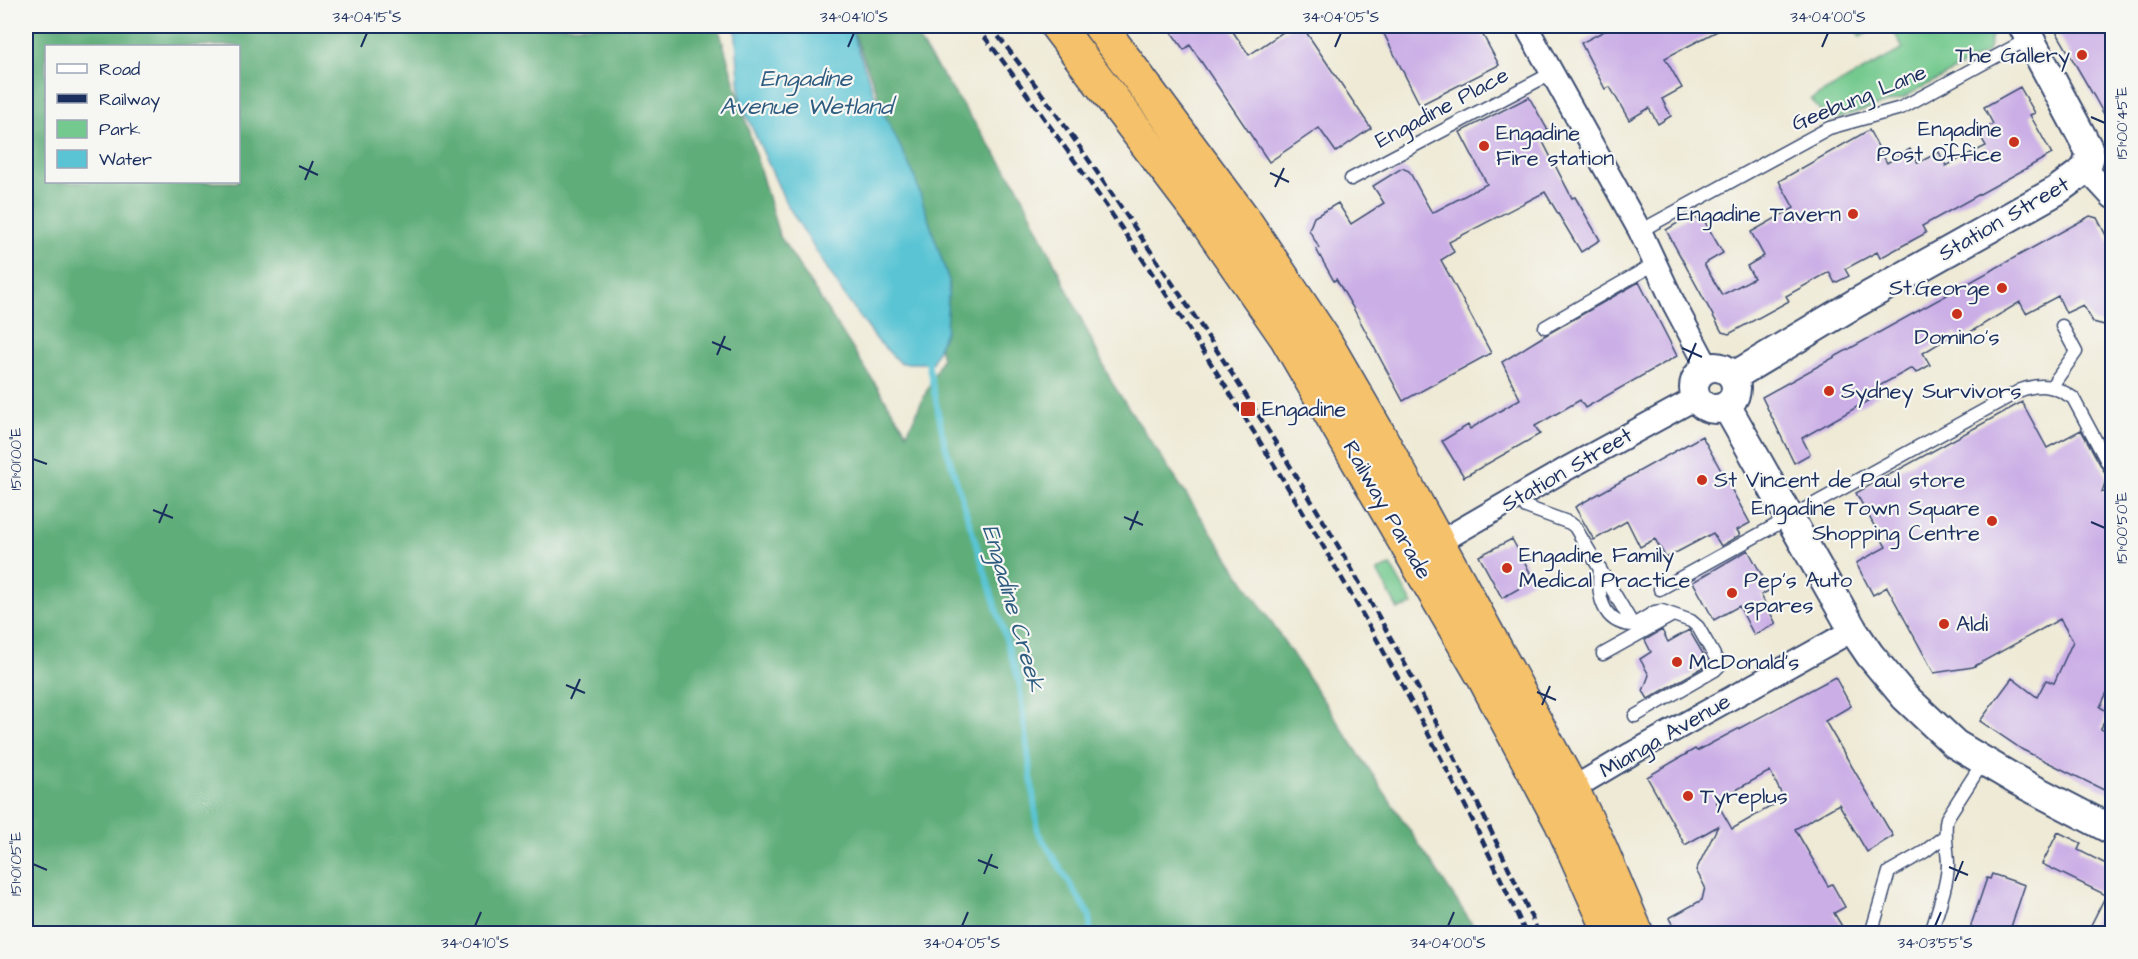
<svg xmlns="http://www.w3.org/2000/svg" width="2138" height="959" viewBox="0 0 2138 959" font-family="'Architects Daughter',sans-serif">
	<rect width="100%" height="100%" fill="#f6f6f2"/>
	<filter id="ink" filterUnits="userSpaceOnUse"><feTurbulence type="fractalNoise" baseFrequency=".0167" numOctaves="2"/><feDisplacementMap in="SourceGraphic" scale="12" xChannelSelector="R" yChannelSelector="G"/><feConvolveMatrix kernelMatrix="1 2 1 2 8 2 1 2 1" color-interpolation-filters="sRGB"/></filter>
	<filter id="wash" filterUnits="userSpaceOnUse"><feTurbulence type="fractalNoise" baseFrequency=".008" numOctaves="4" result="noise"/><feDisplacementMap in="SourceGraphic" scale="24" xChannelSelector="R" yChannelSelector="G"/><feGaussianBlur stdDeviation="1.35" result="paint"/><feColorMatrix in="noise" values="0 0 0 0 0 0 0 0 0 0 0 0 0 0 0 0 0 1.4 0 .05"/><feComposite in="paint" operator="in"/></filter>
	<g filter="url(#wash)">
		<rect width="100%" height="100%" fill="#efead6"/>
		<path fill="#73c98e" stroke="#477c76" stroke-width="1.5" d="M1854 26H1881L1860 37Z
			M1891 26H1990L1993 31 1988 52 1903 98 1828 121 1811 99 1903 49Z
			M1391 566 1413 605 1398 609 1377 571Z"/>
		<path fill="#5ead79" stroke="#3c6e6c" stroke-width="1.5" fill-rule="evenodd" d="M26 26H718L779 235 907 433 942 358 877 92 851 26H909L1018 187 1112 383 1478 933H26ZM46 46H238V182H46Z"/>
		<path fill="#5ac4d4" stroke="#3a7a99" stroke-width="1.5" d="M735 26H850L873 91 913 173 949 281 946 330 932 363H900L877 340 846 298 786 203 741 103Z"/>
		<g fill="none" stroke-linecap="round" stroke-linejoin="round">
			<path stroke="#5ac4d4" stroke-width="6" d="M927 357 944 441 1019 681 1038 832 1090 916V934"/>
		</g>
		<g id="blocks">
			<path fill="#cbaee6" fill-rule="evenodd" d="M1167 26H1229L1249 55 1292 26H1302L1371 128 1336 152 1319 128 1269 162 1190 45 1184 50Z
				M1380 26H1478L1499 65 1420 105Z
				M1614 26H1727L1665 58 1682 88 1662 99 1671 116 1658 124 1649 108 1629 120 1610 87 1605 89 1581 43Z
				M2053 26H2112V129L2095 98Z
				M2020 87 2035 113 2030 115 2052 154 1922 226 1926 233 1913 240 1880 258 1877 252 1845 269 1849 276 1835 283 1829 272 1786 296 1789 301 1729 334 1722 332 1666 230 1689 216 1705 222 1723 253 1704 264 1722 295 1754 278 1747 266 1764 256 1751 232 1794 208 1779 181 1869 130 1887 163 1910 149 1918 163 1939 152 1946 166 1986 146 1978 132 1993 124 1984 107Z
				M1529 97 1551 136 1542 140 1572 198 1575 197 1600 240 1581 252 1545 192 1449 242 1454 252 1441 260 1491 353 1403 401 1352 306 1336 279 1334 281 1316 249 1319 248 1309 230 1314 217 1338 203 1351 224 1384 203 1373 186 1402 168 1409 171 1432 213 1487 184 1460 132Z
				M2090 216 2097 218 2112 247V327L2093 322 2083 305 2066 313 2058 296 2026 313 2020 302 1959 339 1956 333 1923 353 1930 365 1916 373 1912 368 1877 387 1880 394 1802 438 1810 454 1794 463 1762 397Z
				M1639 282 1677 356 1585 408 1580 400 1535 426 1540 434 1464 477 1442 441 1468 425 1470 429 1520 399 1502 362 1544 336Z
				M2022 402 2047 448 2081 430 2107 477 2102 492 2112 494V682L2100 707 2108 712 2101 729 2112 735V794L2023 750 1980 721 2012 678 2037 697 2046 680 2054 683 2073 641 2060 619 1973 667 1934 673 1887 587 1873 595 1856 563 1886 547 1856 493Z
				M1702 436 1750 523 1737 530 1740 535 1721 546 1713 533 1666 558 1655 539 1640 547 1627 521 1594 540 1575 507Z
				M1512 539 1534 580 1502 598 1479 556Z
				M1748 550 1770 590 1761 595 1776 624 1754 635 1739 606 1714 620 1693 582Z
				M1662 630 1668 642 1689 630 1709 664 1648 699 1643 691 1649 675 1640 659 1651 652 1645 640Z
				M1835 677 1851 706 1825 721 1893 836 1867 852 1839 804 1795 829 1828 886 1832 884 1845 907 1834 913 1846 933H1677L1669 918 1702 900 1705 887 1696 870 1718 826 1685 845 1647 777 1695 749 1697 751ZM1770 771 1784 799 1732 829 1716 801Z
				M2058 832 2081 843 2078 850 2112 867V933H2087L2106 895 2042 864Z
				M1992 874 2025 885 2009 933H1972L1971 925 1987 878 1990 879Z"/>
		</g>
	</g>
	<g filter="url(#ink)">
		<use href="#blocks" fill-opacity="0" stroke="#3b4b70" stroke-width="1.5"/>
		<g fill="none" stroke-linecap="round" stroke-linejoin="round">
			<g stroke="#3b4b70" stroke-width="15">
				<path id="service" d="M1351 179 1552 73
					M1640 231 1829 128 1901 108 2030 38
					M1545 327 1656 263
					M2051 387 2076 352 2062 326
					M1526 507 1570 523 1575 527 1633 625 1655 612 1662 611 1691 621 1698 627 1718 662 1719 666 1715 670 1635 716
					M1600 568C1597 593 1601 624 1633 625
					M1660 589 2021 390C2042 383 2054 385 2073 398L2112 471
					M1603 654 1673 615
					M1871 934 1889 872 1924 852 1946 835
					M1931 934C1937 911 1947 888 1948 865 1948 849 1943 833 1947 818L1983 762"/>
			</g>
			<g stroke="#3b4b70" stroke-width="26">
				<path id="minor" d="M1526 26 1640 231 1675 306 1708 368
					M2086 169 2112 197
					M1438 543 1566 469 1696 398
					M1572 789 1631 754 1853 630"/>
			</g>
			<g stroke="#3b4b70" stroke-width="32">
				<path id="tertiary" d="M1694 388a21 21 0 1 1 42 0a21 21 0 1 1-42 0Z
					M1734 376 1856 303 2056 191 2086 169 2090 156 2088 148 2023 26
					M1727 407 1853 630 1870 655 1905 697 1955 744 2016 780 2112 830"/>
			</g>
			<g stroke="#3b4b70" stroke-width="36">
				<path id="trunk" d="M1057 26 1209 226 1286 337 1484 678 1561 822 1611 934
					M1100 26 1243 218 1323 338 1378 433 1572 789 1600 847 1637 934"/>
			</g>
			<use href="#service" stroke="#fff" stroke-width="12"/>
			<use href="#minor" stroke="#fff" stroke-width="22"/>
			<use href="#tertiary" stroke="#fff" stroke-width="28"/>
			<use href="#trunk" stroke="#f5c16b" stroke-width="33"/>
			<path stroke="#1b2f5e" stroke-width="4.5" stroke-dasharray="9 4.5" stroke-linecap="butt" d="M976 26C1007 65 1035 106 1064 146 1126 233 1186 322 1242 413 1347 581 1445 753 1526 934
				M990 26C1051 102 1105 184 1160 265 1304 477 1434 699 1539 934"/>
		</g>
	</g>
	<path fill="none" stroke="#1b2f5e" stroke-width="2" d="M361 47 367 33M848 47 854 33M1335 47 1341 33M1822 47 1828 33M2091 117 2105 123M299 166 318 175M1270 173 1289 182M305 180 313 161M1275 187 1284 168M712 342 731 350M1682 348 1702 357M717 355 725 336M1688 362 1696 343M33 459 47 464M153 510 173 518M1124 517 1143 525M2091 522 2105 528M159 523 167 504M1130 530 1138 511M566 685 585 693M1537 692 1556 700M571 699 580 679M1542 705 1550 686M978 860 998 868M33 864 47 870M1949 867 1968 875M984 874 992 854M1955 881 1963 861M475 926 481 912M962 926 968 912M1448 926 1454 912M1935 926 1941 912"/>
	<g fill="#c8321e" stroke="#f6f6f2" stroke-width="2">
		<circle cx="2082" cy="55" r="6"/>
		<circle cx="2014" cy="142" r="6"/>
		<circle cx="1484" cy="146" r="6"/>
		<circle cx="1853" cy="214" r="6"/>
		<circle cx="2002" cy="288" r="6"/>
		<circle cx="1957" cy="314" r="6"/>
		<circle cx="1829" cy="391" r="6"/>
		<rect x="1240" y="401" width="16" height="16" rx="3"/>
		<circle cx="1702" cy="480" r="6"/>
		<circle cx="1992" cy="521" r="6"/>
		<circle cx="1507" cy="568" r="6"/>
		<circle cx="1732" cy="593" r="6"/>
		<circle cx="1944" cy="624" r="6"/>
		<circle cx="1677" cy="662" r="6"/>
		<circle cx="1688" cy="796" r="6"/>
	</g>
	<g text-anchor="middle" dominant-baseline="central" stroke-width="4.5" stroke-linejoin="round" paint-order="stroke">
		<g font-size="22" fill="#1b2f5e" stroke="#f6f6f2" text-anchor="start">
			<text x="2070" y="55" text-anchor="end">The Gallery</text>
			<text x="2002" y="129" text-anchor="end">Engadine<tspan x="2002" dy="25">Post Office</tspan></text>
			<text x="1496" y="133">Engadine<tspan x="1496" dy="25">Fire station</tspan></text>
			<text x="1841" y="214" text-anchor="end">Engadine Tavern</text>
			<text x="1990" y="288" text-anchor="end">St.George</text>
			<text x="1957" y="337" text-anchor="middle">Domino's</text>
			<text x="1841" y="391">Sydney Survivors</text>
			<text x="1262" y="409">Engadine</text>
			<text x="1714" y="480">St Vincent de Paul store</text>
			<text x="1980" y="508" text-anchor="end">Engadine Town Square<tspan x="1980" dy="25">Shopping Centre</tspan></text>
			<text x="1519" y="555">Engadine Family<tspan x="1519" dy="25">Medical Practice</tspan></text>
			<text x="1744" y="580">Pep's Auto<tspan x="1744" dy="25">spares</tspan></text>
			<text x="1956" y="624">Aldi</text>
			<text x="1689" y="662">McDonald's</text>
			<text x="1700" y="796">Tyreplus</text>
		</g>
		<g font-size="22" fill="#1b2f5e" stroke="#f6f6f2">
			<text transform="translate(1859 98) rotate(-22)">Geebung Lane</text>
			<text transform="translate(1442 108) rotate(-28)">Engadine Place</text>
			<text transform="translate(2004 219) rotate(-30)">Station Street</text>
			<text transform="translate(1567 470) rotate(-30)">Station Street</text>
			<text transform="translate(1387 510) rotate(60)">Railway Parade</text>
			<text transform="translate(1665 736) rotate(-30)">Mianga Avenue</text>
		</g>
		<g font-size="24" font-style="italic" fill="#2e5c81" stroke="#f6f6f2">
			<text x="806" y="79">Engadine<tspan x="806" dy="28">Avenue Wetland</tspan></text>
			<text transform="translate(1013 608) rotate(74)">Engadine Creek</text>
		</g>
	</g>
	<rect width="2138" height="959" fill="none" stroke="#f6f6f2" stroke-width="66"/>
	<rect x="45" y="45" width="195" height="138" fill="#f6f6f2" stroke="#9ea6b7" stroke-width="1.5"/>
	<rect x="57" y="64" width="30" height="9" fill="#ffffff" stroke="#9ea6b7" stroke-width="1.5"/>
	<text x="99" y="75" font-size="18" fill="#1b2f5e">Road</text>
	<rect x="57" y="94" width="30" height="9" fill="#1b2f5e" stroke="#9ea6b7" stroke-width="1.5"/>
	<text x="99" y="105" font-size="18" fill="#1b2f5e">Railway</text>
	<rect x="57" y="120" width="30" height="18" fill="#73c98e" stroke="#9ea6b7" stroke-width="1.5"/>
	<text x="99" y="135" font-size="18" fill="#1b2f5e">Park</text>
	<rect x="57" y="150" width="30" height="18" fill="#5ac4d4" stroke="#9ea6b7" stroke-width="1.5"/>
	<text x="99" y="165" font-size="18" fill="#1b2f5e">Water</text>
	<rect x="33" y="33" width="2072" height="893" fill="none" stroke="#1b2f5e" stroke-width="2"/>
	<g font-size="15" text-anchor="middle" fill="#1b2f5e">
		<text x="367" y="22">34°04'15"S</text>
		<text x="854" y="22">34°04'10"S</text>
		<text x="1341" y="22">34°04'05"S</text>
		<text x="1828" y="22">34°04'00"S</text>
		<text transform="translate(2122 123) rotate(-90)" y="5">151°00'45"E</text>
		<text transform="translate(16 459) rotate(-90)" y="5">151°01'00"E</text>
		<text transform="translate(2122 528) rotate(-90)" y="5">151°00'50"E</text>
		<text transform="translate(16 864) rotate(-90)" y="5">151°01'05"E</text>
		<text x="475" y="948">34°04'10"S</text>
		<text x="962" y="948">34°04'05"S</text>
		<text x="1448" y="948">34°04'00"S</text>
		<text x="1935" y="948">34°03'55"S</text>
	</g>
</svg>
